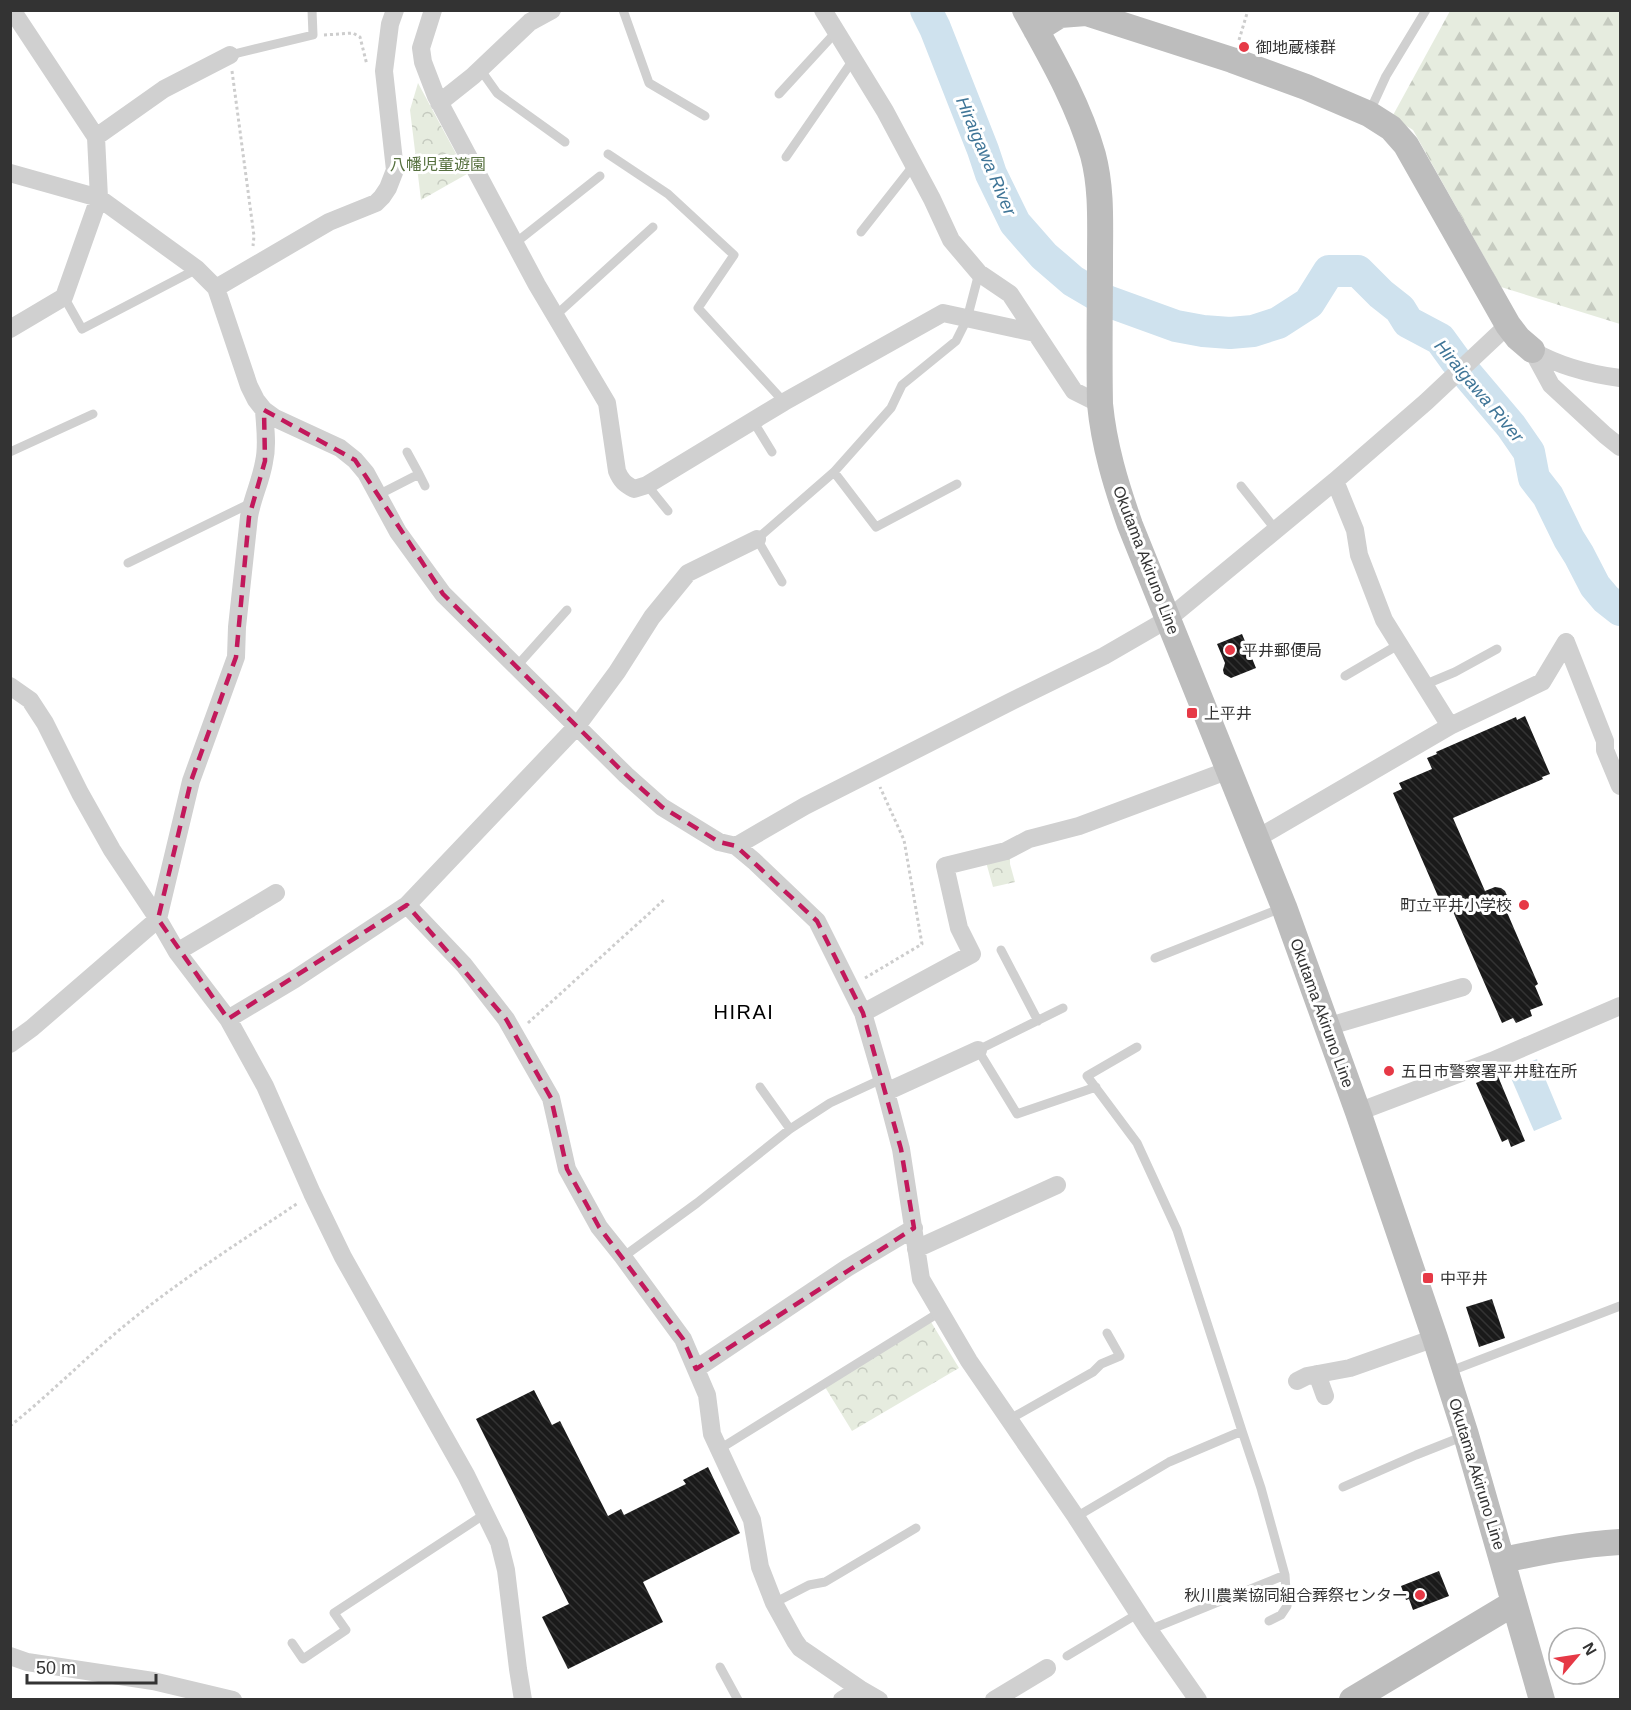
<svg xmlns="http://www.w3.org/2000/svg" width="1631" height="1710" viewBox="0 0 1631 1710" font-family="Helvetica,'Noto Sans JP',sans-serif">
	<defs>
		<pattern id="forest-firs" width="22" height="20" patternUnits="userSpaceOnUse" patternTransform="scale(1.5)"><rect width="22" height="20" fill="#e6ecdf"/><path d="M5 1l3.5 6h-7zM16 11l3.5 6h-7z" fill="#c6cbc0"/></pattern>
		<pattern id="park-crowns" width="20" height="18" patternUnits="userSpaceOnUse" patternTransform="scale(1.5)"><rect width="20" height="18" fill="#e6ecdf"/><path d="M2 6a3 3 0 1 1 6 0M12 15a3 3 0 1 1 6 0" fill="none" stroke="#c6cbc0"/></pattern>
		<pattern id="building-back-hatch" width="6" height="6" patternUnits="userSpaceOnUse" patternTransform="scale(1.5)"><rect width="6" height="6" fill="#1a1a1a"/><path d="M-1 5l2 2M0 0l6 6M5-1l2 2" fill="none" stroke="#333"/></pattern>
	</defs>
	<rect width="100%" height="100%" fill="#fff"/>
	<path fill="url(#forest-firs)" d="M1450 11H1620V324L1501 287 1413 130 1392 117Z"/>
	<path fill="url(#park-crowns)" d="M418 83 467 174 421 200 410 110Z
		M1010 856V864L1015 882 993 887 986 862Z
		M931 1322 959 1368 852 1431 825 1387Z"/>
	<path fill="#cfe2ee" d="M1537 1059 1562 1119 1534 1131 1508 1071Z"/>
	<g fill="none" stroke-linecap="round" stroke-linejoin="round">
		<path stroke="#cfe2ee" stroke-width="32" d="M926 10 935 28 983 150 991 174 1015 223 1044 256 1073 281 1107 301 1176 326 1203 331 1230 333 1253 331 1278 323 1309 303 1329 271H1358L1381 294 1400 309 1408 322 1440 339 1456 361 1511 426 1529 452 1534 478 1548 496 1569 539 1579 555 1595 586 1606 599 1620 610"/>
	</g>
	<path fill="url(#building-back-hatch)" d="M1242 634 1256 668 1231 678 1224 674 1223 670 1225 663 1217 644Z
		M1525 716 1550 774 1542 777 1543 779 1453 818 1485 891 1495 887 1501 888 1505 891 1509 900 1506 910 1538 984 1535 986 1543 1005 1530 1010 1532 1016 1516 1023 1513 1018 1502 1023 1451 907 1444 910 1393 793 1402 789 1399 783 1432 769 1427 758 1437 754 1436 752 1516 717 1517 720Z
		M1497 1074 1525 1141 1511 1147 1508 1139 1502 1142 1476 1083Z
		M1492 1299 1505 1338 1479 1347 1466 1307Z
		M534 1390 552 1425 560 1421 608 1516 621 1509 624 1515 686 1484 683 1480 708 1467 740 1533 643 1582 663 1622 568 1669 542 1617 569 1604 476 1419Z
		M1439 1571 1449 1596 1413 1610 1409 1599 1406 1600 1401 1586Z"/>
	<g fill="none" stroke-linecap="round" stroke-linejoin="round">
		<path stroke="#cdcdcd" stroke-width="3" stroke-dasharray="3 3" stroke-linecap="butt" d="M324 35 353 33 360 37 367 65
			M1239 40 1248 10
			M232 71 254 236 253 246
			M865 978 922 944 904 840 880 787
			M528 1023 665 899
			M10 1426C53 1392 91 1352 134 1318 186 1276 243 1240 298 1203"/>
		<path stroke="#d0d0d0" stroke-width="9" d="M623 10 649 83 705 116
			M230 55 313 35 312 10
			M480 69 497 93 565 142
			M779 94 836 32
			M1369 113 1386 76 1426 10
			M608 154 668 194 734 255 698 308 784 402
			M786 157 853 60
			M861 232 913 166
			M514 244 600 176
			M64 297 82 329 197 269
			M555 316 653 227
			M753 421 772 452
			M10 452 93 414
			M834 472 876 527 957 484
			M419 474 425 486
			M647 485 668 511
			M1241 486 1276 530
			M378 495 419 474 407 452
			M128 563 251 503
			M782 582 757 539 834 472 891 408 902 385 956 341 967 319 979 273
			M516 667 567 610
			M1345 676 1398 645
			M1424 685 1455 672 1497 649
			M1001 950 1038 1021
			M1155 958 1284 907
			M1063 1008 978 1050 1017 1114 1096 1087
			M1137 1047 1087 1076 1137 1143 1177 1230 1242 1431
			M760 1087 790 1129
			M623 1257 697 1203 790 1129 830 1103 882 1079
			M1448 1372 1620 1306
			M1010 1419 1093 1372 1101 1364 1120 1356 1107 1333
			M718 1450 940 1312
			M1343 1487 1416 1455 1464 1436
			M1076 1517 1169 1462 1242 1431 1261 1488 1285 1575 1287 1606 1281 1615 1269 1621
			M774 1603 809 1585 825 1582 916 1528
			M1149 1630 1285 1575
			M292 1643 303 1659 346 1630 334 1613 485 1514
			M1067 1656 1139 1613
			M720 1667 738 1700"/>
		<path stroke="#d0d0d0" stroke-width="18" d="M433 10 421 48 423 62 436 96 537 285 607 403 617 471C621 481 625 484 634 489L647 485 784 402 943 313 1035 333
			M823 10 885 111 932 199 951 240 979 273 1010 294 1074 391 1100 404
			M439 103 473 76 530 22 552 10
			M96 137 164 89 230 55
			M10 173 99 198 197 269 216 288 249 386 256 400 264 410 275 418 340 448 355 460 366 473 398 532 443 594 626 775 662 807 719 842 736 846 754 861 817 921 863 1013 886 1092 901 1149 921 1279 969 1361 1076 1517 1149 1630 1198 1700
			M216 288 329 222 376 203 382 197 388 188 395 170 384 71 390 24 395 10
			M10 329 64 297 99 198 96 137 12 10
			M1532 350 1551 385 1605 435 1620 447
			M1533 351C1561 367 1589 374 1620 378
			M1335 481 1355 530 1359 555 1384 620 1450 726
			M1566 642 1605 741V750L1620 786
			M10 686 30 700 45 723 80 793 112 850 158 919 177 952 228 1019 265 1086 312 1193 343 1257 466 1475 499 1542 506 1570 518 1669 523 1700
			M1256 839 1450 726 1542 682 1566 642
			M736 846 805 806 1010 702 1104 656 1168 619 1335 481 1426 402 1508 325
			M407 905 464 965 506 1019 551 1098 567 1169 599 1227 623 1257 683 1339 707 1395 712 1434 752 1520 760 1567 774 1603 795 1641 800 1648 860 1689 879 1700
			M177 952 276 893
			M863 1013 972 954 959 928 945 866 1006 851 1029 839 1079 826 1229 770
			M228 1019 295 979 407 905 577 726 617 672 652 617 688 573 757 539
			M1326 1027 1463 987
			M10 1044 32 1028 158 919 191 781 236 657 237 627 249 517C252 498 261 481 264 462 268 445 265 427 264 410
			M886 1092 978 1050
			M1358 1112 1492 1061 1620 1006
			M916 1249 1057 1185
			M696 1369 847 1268 914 1228
			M1317 1374 1325 1396
			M1297 1381 1307 1376 1350 1368 1435 1338
			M10 1656 27 1662 153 1681 233 1700
			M842 1700 860 1689
			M994 1700 1047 1668"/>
		<path stroke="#bdbdbd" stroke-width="26" d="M1025 10C1051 57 1078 103 1093 155 1102 189 1100 224 1100 259 1100 307 1099 356 1100 404 1104 446 1116 485 1130 525L1284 907 1358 1112 1435 1338 1466 1435 1542 1700
			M1036 30 1060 15 1086 13 1232 60 1306 87 1369 114 1391 128 1406 145 1508 325 1518 338 1532 350
			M1503 1560C1542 1552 1581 1544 1620 1542
			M1352 1700 1514 1603"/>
	</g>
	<path fill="none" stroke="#c2185b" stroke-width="4.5" stroke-dasharray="12 8" stroke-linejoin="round" d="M264 410 355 460 443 594 626 775 662 807 719 842 736 846 817 921 863 1013 901 1149 914 1228 696 1369 683 1339 599 1227 567 1169 551 1098 506 1019 407 905 228 1019 158 919 191 781 236 657 249 517 265 461Z"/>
	<g fill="#e63946" stroke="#fff" stroke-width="2">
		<circle cx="1244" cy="47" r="6"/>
		<circle cx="1230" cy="650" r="6"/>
		<rect x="1186" y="707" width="12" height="12" rx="3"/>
		<circle cx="1524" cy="905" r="6"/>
		<circle cx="1389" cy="1071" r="6"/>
		<rect x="1422" y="1272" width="12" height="12" rx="3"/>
		<circle cx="1420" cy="1595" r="6"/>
	</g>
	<g text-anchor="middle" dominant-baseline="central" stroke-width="6" stroke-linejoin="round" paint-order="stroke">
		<g font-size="16" fill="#333" stroke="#fff" text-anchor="start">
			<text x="1256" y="47">御地蔵様群</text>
			<text x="1242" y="650">平井郵便局</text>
			<text x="1204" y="713">上平井</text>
			<text x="1512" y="905" text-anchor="end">町立平井小学校</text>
			<text x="1401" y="1071">五日市警察署平井駐在所</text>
			<text x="1440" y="1278">中平井</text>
			<text x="1408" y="1595" text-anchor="end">秋川農業協同組合葬祭センター</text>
		</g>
		<g font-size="16" fill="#56703f" stroke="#fff">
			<text x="438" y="164">八幡児童遊園</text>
		</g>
		<g font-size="16" fill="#333" stroke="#fff">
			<text transform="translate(1146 560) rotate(69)">Okutama Akiruno Line</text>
			<text transform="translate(1322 1013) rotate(70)">Okutama Akiruno Line</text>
			<text transform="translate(1477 1474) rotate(73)">Okutama Akiruno Line</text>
		</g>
		<g font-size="18" font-style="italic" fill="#3f7597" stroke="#fff">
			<text transform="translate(986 156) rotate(67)">Hiraigawa River</text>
			<text transform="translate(1479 391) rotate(50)">Hiraigawa River</text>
		</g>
		<g font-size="20" letter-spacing="1.5" fill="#000" stroke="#fff">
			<text x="744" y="1012">HIRAI</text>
		</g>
	</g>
	<rect width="1631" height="1710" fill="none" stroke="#333333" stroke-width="24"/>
	<g transform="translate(1577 1656) rotate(61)"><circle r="28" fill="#ffffff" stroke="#adadad" stroke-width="1.5"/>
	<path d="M0-4.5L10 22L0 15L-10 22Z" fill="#e63946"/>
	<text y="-9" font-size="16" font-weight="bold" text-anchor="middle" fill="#333333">N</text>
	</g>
	<path d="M27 1674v9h129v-9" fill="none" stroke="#333333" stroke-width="3"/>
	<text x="36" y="1674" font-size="18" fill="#333333" stroke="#ffffff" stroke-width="4.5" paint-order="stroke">50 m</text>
</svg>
